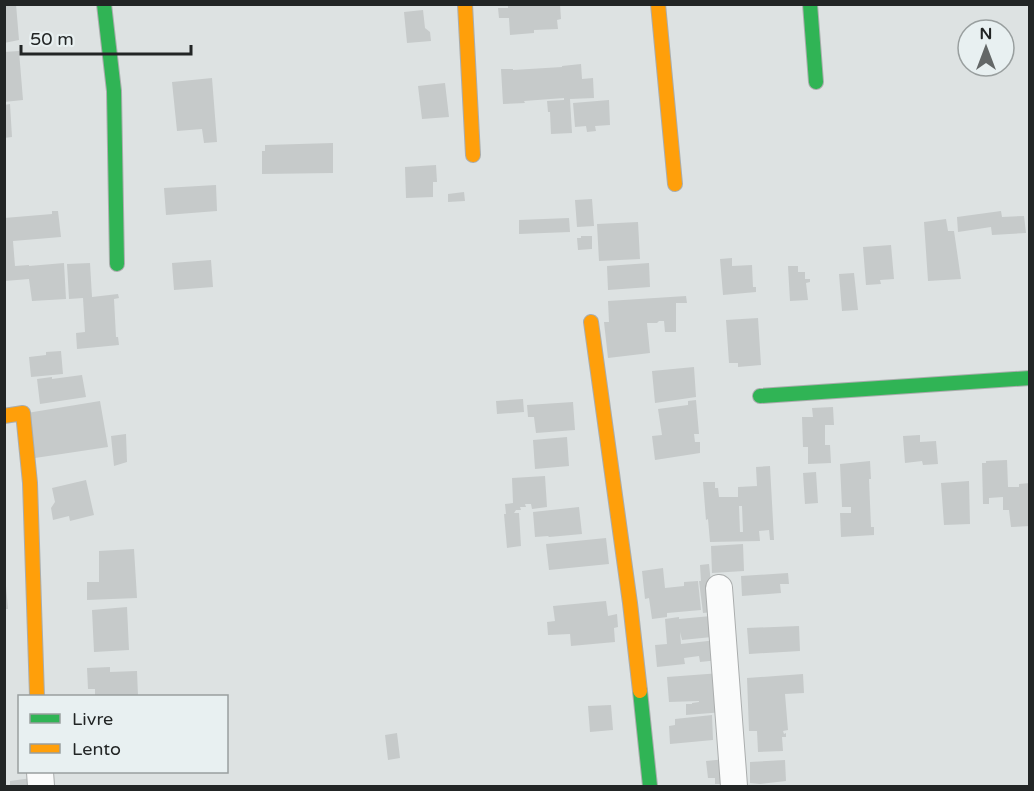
<svg xmlns="http://www.w3.org/2000/svg" width="1034" height="791" viewBox="0 0 1034 791" font-family="'Varela Round',sans-serif">
	<rect width="100%" height="100%" fill="#dde2e2"/>
	<path fill="#c6caca" fill-rule="evenodd" d="M4 4H16L19 40 4 43Z
		M508 4H560L561 19 557 20 558 29 534 30V33L510 35 509 18H499L498 8H508Z
		M423 10 425 28 430 32 431 41 407 43 404 12Z
		M19 51 23 100 4 102V52Z
		M581 64 582 79 593 78 594 98 570 99 572 133 551 134 550 112H548L547 101 564 100V98L524 101 525 103 503 104 501 69H513V70L562 67V66Z
		M212 78 217 142 204 143 202 129 177 131 172 82Z
		M445 83 449 117 422 119 418 86Z
		M609 100 610 125 595 126 596 131 587 132 586 126 575 127 573 103Z
		M10 104 12 137 4 138V105Z
		M333 143V173L262 174V151H265V145Z
		M436 165 437 182H433V197L406 198 405 167Z
		M216 185 217 211 166 215 164 188Z
		M464 192 465 201 448 202V194Z
		M592 199 594 226 577 227 575 200Z
		M52 211H58L61 237 13 241 15 266 29 265V266L64 263 66 299 32 301 29 279 5 281 4 218 52 214Z
		M1001 211 1002 217 1024 216 1026 233 992 235 991 227 958 232 957 217Z
		M569 218 570 232 519 234V220Z
		M946 219 948 231H954L961 279 928 281 924 222Z
		M638 222 640 259 599 261 597 224Z
		M581 236H592V249L578 250 577 238H581Z
		M891 245 894 279 880 280 881 284 866 285 863 247Z
		M732 258V266L752 265 753 287H756V292L723 295 720 259Z
		M211 260 213 287 174 290 172 263Z
		M90 263 92 297 118 294 119 298 114 299 116 337H118L119 345 77 349 76 333 85 332 83 298 69 299 67 264Z
		M649 263 650 287 608 290 607 266Z
		M788 266H798V272H805V279H810V282L806 283 808 300 790 301Z
		M854 273 858 310 842 311 839 274Z
		M686 296 687 303H676V332H665L664 321H659L657 323H647L650 353 608 358 604 322H609L608 301Z
		M758 318 761 365 738 367V363H729L726 320Z
		M61 351 63 374 31 377 29 357 46 355V352Z
		M694 367 696 397 655 403 652 371Z
		M82 375 86 397 40 404 37 379 52 377V379Z
		M523 399 524 412 497 414 496 401Z
		M696 400 699 434H694L695 442H700V453L655 460 652 436 662 435 658 409 688 405V401Z
		M100 401 108 447 35 458 27 413Z
		M573 402 575 430 536 433 534 417H528L527 405Z
		M833 407 834 425H825V445H830L831 463 808 464V447H803L802 417H813L812 408Z
		M126 434 127 462 114 466 111 436Z
		M920 435V442L936 441 938 464 923 465 922 461 905 463 903 436Z
		M567 437 569 466 535 469 533 440Z
		M1007 460 1008 487H1019V484L1030 483V526L1011 527 1009 510H1003V497L989 498V504H983L982 463H986V461Z
		M870 461 871 479H869L871 527H874V535L841 537 840 513H851V507H842L840 464Z
		M770 466 774 540H770L769 530 759 531 760 541 710 542 708 519 706 520 703 482H715V488H718L719 497H738V487L757 486 756 467ZM739 506H742L743 532H740Z
		M816 472 818 503 805 504 803 473Z
		M545 476 547 507 532 509 531 504H525L526 507H520L521 510H516L514 513H519L521 546 507 548 504 514H506L505 504 513 503 512 478Z
		M86 480 94 515 70 521 69 516 53 520 51 508 55 502 52 488Z
		M969 481 970 524 944 525 941 483Z
		M579 507 582 534 549 537 548 536 535 537 533 512Z
		M606 538 609 564 549 570 546 544Z
		M743 544 744 571 712 573 711 546Z
		M134 549 137 598 87 600V582H99V551Z
		M709 564 714 612 703 613 699 581H701L700 565Z
		M663 568 665 588 684 586V582L698 581 701 610 667 613V617L652 619 649 598 645 599 642 571Z
		M788 573 789 584H780L781 593 742 596 741 576Z
		M4 586H6L8 609H4Z
		M606 601 608 616 617 614 618 627 614 628 615 642 571 646 570 634 548 635 547 622 555 621 553 606Z
		M127 607 129 650 94 652 92 610Z
		M711 616 712 637 682 640 680 632 681 644 717 640 719 660 700 662 699 656 684 658 685 664 657 667 655 645 667 644 665 619 679 617V619Z
		M799 626 800 651 749 654 747 628Z
		M110 667V672L137 671 138 696H95V689H88L87 668Z
		M721 673 724 712 686 715V704H692V703L699 702V701L669 702 667 677Z
		M803 674 804 693 785 694 788 730 783 731 784 734 786 733V737H782L783 751 758 752 757 731H749L747 678Z
		M611 705 613 730 590 732 588 706Z
		M712 715 713 740 670 744 669 726 675 725V719Z
		M397 733 400 758 388 760 385 735Z
		M726 759 728 784H715V778H708L706 761Z
		M785 760 786 781 760 784 750 783V762Z
		M32 778 33 786H10V781Z"/>
	<g fill="none" stroke-linecap="round" stroke-linejoin="round">
		<g stroke="#aaadad" stroke-width="28">
			<path id="street" d="M719 588 734 786
				M40 772 41 786"/>
		</g>
		<g stroke="#aaadad" stroke-width="16">
			<path id="fast" d="M104 4 114 91 117 264
				M810 4 816 82
				M760 396 1030 378
				M640 691 650 786"/>
		</g>
		<g stroke="#aaadad" stroke-width="16">
			<path id="slow" d="M465 4 473 155
				M658 4 675 184
				M591 322 630 603 640 691
				M4 416 23 413 30 483 37 696"/>
		</g>
		<use href="#street" stroke="#fafbfb" stroke-width="26"/>
		<use href="#fast" stroke="#30b455" stroke-width="14"/>
		<use href="#slow" stroke="#ff9f0a" stroke-width="14"/>
	</g>
	<rect width="1034" height="791" fill="none" stroke="#222525" stroke-width="12"/>
	<rect x="18" y="695" width="210" height="78" fill="#e8f0f1" stroke="#999f9f" stroke-width="1.5"/>
	<rect x="30" y="714" width="30" height="9" fill="#30b455" stroke="#999f9f" stroke-width="1.5"/>
	<text x="72" y="725" font-size="18" fill="#222525">Livre</text>
	<rect x="30" y="744" width="30" height="9" fill="#ff9f0a" stroke="#999f9f" stroke-width="1.5"/>
	<text x="72" y="755" font-size="18" fill="#222525">Lento</text>
	<g transform="translate(986 48)"><circle r="28" fill="#e8f0f1" stroke="#999f9f" stroke-width="1.5"/>
	<path d="M0-4.5L10 22L0 15L-10 22Z" fill="#636767"/>
	<text y="-9" font-size="16" font-weight="bold" text-anchor="middle" fill="#222525">N</text>
	</g>
	<path d="M21 45v9h170v-9" fill="none" stroke="#222525" stroke-width="3"/>
	<text x="30" y="45" font-size="18" fill="#222525" stroke="#e8f0f1" stroke-width="4.5" paint-order="stroke">50 m</text>
</svg>
